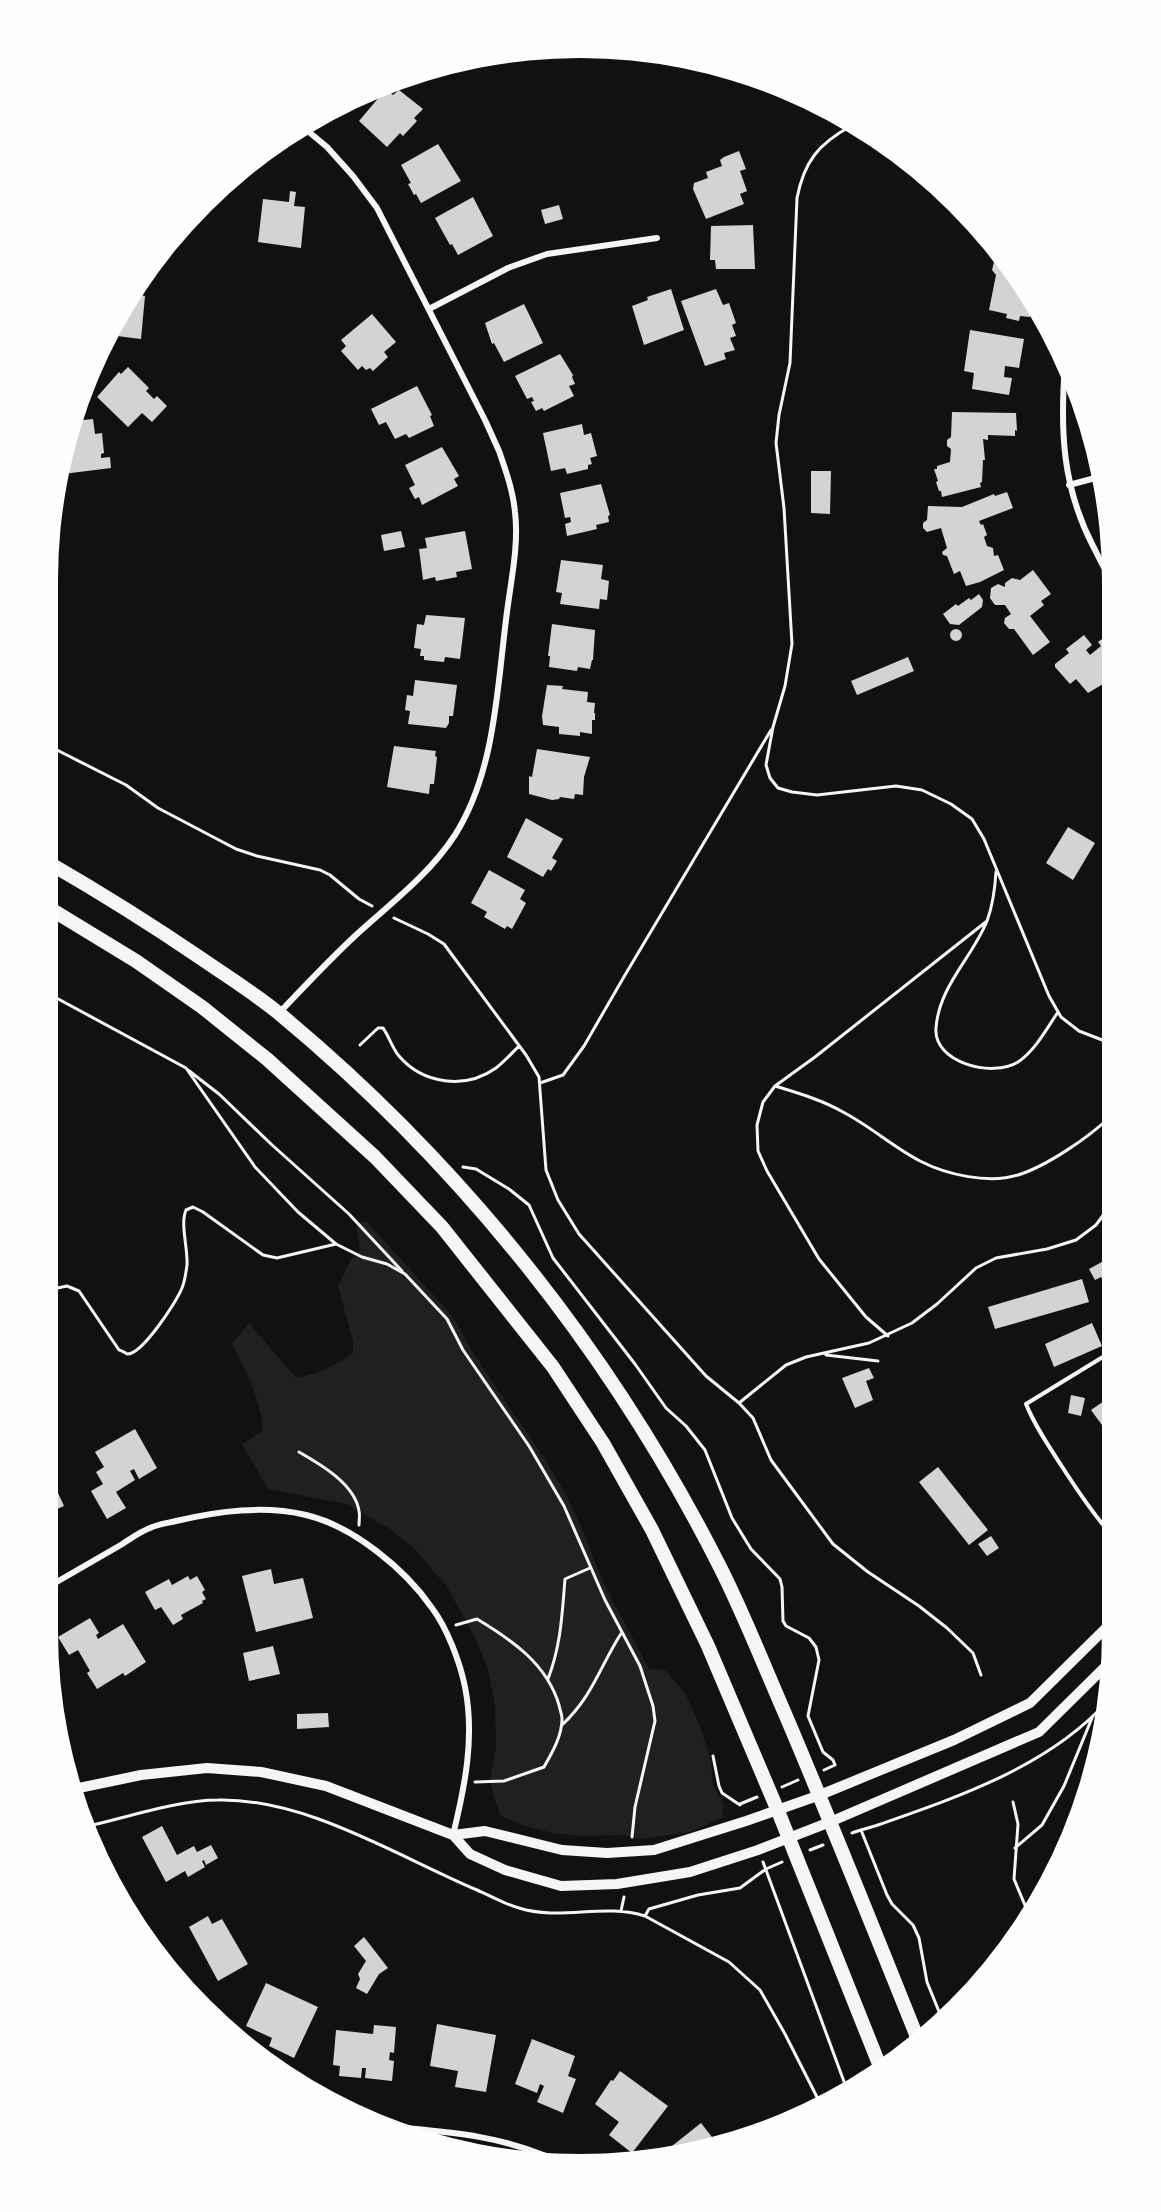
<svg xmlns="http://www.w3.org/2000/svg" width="1161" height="2212" viewBox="0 0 1161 2212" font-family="Overpass,sans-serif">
	<rect width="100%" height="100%" fill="#111"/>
	<path fill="#202020" d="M366 1221 448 1311 459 1327 473 1353 546 1461 565 1493 580 1524 604 1584 649 1669 665 1670 685 1693 700 1726 711 1761 713 1785 724 1805 722 1811 724 1817 690 1832 641 1839 624 1835 582 1836 553 1833 524 1826 501 1816 494 1798 490 1780 496 1748 495 1705 488 1670 476 1639 447 1587 415 1549 390 1529 346 1504 268 1489 242 1444 263 1431C261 1399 246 1372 232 1343L249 1323 295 1377C318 1376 334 1365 353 1353V1341L338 1286 350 1261 360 1250 356 1224Z"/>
	<path fill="#d3d3d3" d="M386 89 393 95 399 90 423 109 414 118 417 121 403 136 400 133 387 147 359 121Z
		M438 144 461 181 421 203 416 194 414 195 408 184 411 183 401 165Z
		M739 151 746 169 740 171 747 191 740 194 744 204 706 219 693 189 694 183 708 178 706 172 722 166 720 160 724 157Z
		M290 191 296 192 294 206 305 207 301 248 258 242 263 199 289 202Z
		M473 197 493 236 458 255 452 244 450 245 435 218Z
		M559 205 563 219 545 224 541 210Z
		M753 225 755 269H716L715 260H710L711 226Z
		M999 256 1003 257 1032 306 1030 317 1020 316 1019 321 1006 318 1007 314 989 310 996 275 992 270 994 262Z
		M671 289 684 330 644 345 632 306 648 300 647 297Z
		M716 289 723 305 729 303 736 323 732 325 736 336 730 338 735 350 724 353 726 359 705 366 681 301Z
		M134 294 145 296 141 339 109 335Z
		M524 304 543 343 504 362 494 343 492 344 485 323Z
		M372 314 396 342 384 352 388 357 373 371 370 368 366 370 362 366 358 370 341 351 346 346 341 340Z
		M970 330 1024 339 1019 368 1005 366 1004 377 1012 378 1009 395 972 389 974 373 964 371Z
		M560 354 573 375 572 377 575 384 569 386 574 396 544 411 542 408 536 411 531 402 534 401 532 397 527 399 515 376Z
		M128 367 149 388 146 391 154 399 157 396 167 406 152 422 142 413 128 427 97 397 119 372 121 374Z
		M417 386 432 415 430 416 434 426 409 438 406 434 395 439 386 422 379 425 371 409Z
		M952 412 1016 413 1017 431 1015 430V436L988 435V440L983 439 985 460H983L982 482 980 483 981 487 942 497 941 491H939L936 482 938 481 934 469H937V466L950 462 951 449 947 446V440L951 437Z
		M93 419 95 434 102 433 104 453 101 454V458L110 457 111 468 63 474 62 467 66 442 74 421Z
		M582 424 584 435 591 433 597 456 590 458 592 464 588 465V469L567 474 565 468 551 471 543 433Z
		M442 447 459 476 454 479 458 486 422 505 419 497 415 499 409 488 415 485 405 465Z
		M811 471H831L830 514 811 513Z
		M601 484 610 515 608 516 609 522 596 525 597 529 567 536 565 524 571 522 570 517 565 518 560 493Z
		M1007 492 1013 508 979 521 981 525 983 524 987 535 984 537 987 546 993 548 994 556 998 555 1004 570 980 582 966 586 960 571 954 574 947 556 943 555 942 552 947 548 941 528 927 532 923 528V523L927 520 928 506 962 507 994 494 995 496Z
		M401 531 405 547 384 551 381 535Z
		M465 531 472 569 456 572 457 577 436 581 435 577 423 580 419 549 427 548 425 538Z
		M561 560 603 565 601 579 609 581 607 600 600 599 599 609 560 604 562 593 556 592Z
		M1033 570 1051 594 1041 601 1044 605 1030 616 1050 642 1033 655 1014 629H1009L1004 623 1005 618 1011 614 1005 605H995L990 598 991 588 998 584 1005 587V583L1012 578 1020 580Z
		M979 594 983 600 982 607 959 625 950 624 943 614 956 604 958 606 969 598 971 600Z
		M426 615 465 618 460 659 445 657 444 662 424 660V656H420L421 649 414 648 417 624 424 625Z
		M552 624 595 630 593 660H592L590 669 578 667 577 671 549 667 550 656H548Z
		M950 635a6 6 0 1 1 12 0a6 6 0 1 1-12 0Z
		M1084 635 1092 645 1086 650 1090 655 1101 646 1098 642 1106 636 1109 640V687L1106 689 1103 684 1088 693 1076 679 1070 684 1055 667V664L1069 653 1066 649Z
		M908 657 914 671 857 695 851 681Z
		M415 680 457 685 453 716H449V723L446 728 408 724 410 711 405 710 407 695 413 696Z
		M547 685 563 686 562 689 588 692 587 702 595 703 594 713H595V720H592V734L580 732V736L559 734V727L543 725 542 716Z
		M394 746 436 751 435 756 437 757 434 784H430L429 794 387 787Z
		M537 749 590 757 584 777 583 795 575 794 574 799 560 797 559 799 552 800 529 794V776L532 777Z
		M526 818 563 839 552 858 557 861 551 871 548 869 543 877 507 857Z
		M1068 827 1095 843 1073 880 1046 863Z
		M489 870 525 890 520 899 526 903 512 929 507 926 505 929 484 917 487 912 471 903Z
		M1107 897H1110V914H1105Z
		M1111 1257V1295L1101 1277 1095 1280 1089 1269Z
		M1082 1279 1089 1302 995 1329 988 1307Z
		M1092 1323 1102 1346 1054 1367 1045 1344Z
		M869 1368 874 1378 866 1381 873 1400 855 1408 842 1378Z
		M1071 1395 1085 1398 1081 1416 1068 1413Z
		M1111 1396V1429L1107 1432 1091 1410Z
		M135 1429 157 1468 139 1479 134 1469 130 1471 135 1480 116 1492 126 1508 107 1519 91 1491 103 1484 96 1472 104 1467 95 1452Z
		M938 1467 988 1530 969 1545 919 1482Z
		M48 1471 64 1506 48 1513Z
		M991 1536 999 1548 987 1556 978 1544Z
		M271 1569 274 1584 303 1578 313 1618 256 1632 242 1576Z
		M188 1576 190 1580 197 1576 205 1590 202 1592 206 1599 202 1601 203 1603 181 1615 183 1619 173 1625 161 1607 155 1610 145 1592 169 1579 172 1585Z
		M90 1618 99 1633 96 1635 98 1639 123 1624 146 1662 125 1676 123 1673 97 1689 87 1673 90 1671 78 1650 69 1655 58 1637Z
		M273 1646 280 1674 249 1681 243 1653Z
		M328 1713 329 1727 297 1729V1714Z
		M162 1826 177 1855 194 1846 197 1852 211 1845 218 1858 206 1865 204 1860 202 1861 205 1867 188 1877 185 1871 166 1882 142 1837Z
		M208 1916 212 1924 222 1919 248 1964 218 1981 189 1927Z
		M364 1937 388 1968 379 1974 367 1994 356 1988 360 1979 358 1974 366 1961 354 1946Z
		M266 1983 318 2007 294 2058 269 2046 272 2038 246 2026Z
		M437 2024 496 2035 486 2092 455 2087 458 2071 430 2066Z
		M374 2025 396 2027 394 2053 390 2052 389 2060 394 2061 392 2081 365 2078 366 2068H362L361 2078 339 2076 340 2066 333 2065 336 2030 373 2034Z
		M532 2039 575 2056 568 2076 576 2079 563 2113 537 2102 544 2086 540 2084 537 2093 515 2084Z
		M620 2071 668 2106 632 2153 609 2135 619 2122 595 2104 611 2080 613 2081Z
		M701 2123 719 2146 670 2154 667 2150Z"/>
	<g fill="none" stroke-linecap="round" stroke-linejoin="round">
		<path stroke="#f5f5f5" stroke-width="3" d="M851 126C818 144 804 162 797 198L790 363 779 415 776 443 784 508 792 644 785 686 773 727 766 765 770 778 778 788 792 792 817 795 896 786 922 790 951 804 972 819 984 839 1049 996 1061 1017 1079 1031 1110 1043
			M49 746 126 785 158 808 236 849 257 856 320 870 330 875 359 899 372 906
			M996 872C995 888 993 905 987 921 972 958 939 986 936 1028 933 1063 993 1078 1018 1062 1035 1051 1047 1028 1058 1012
			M394 918 428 934 444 944 526 1055 539 1077 546 1170 558 1200 579 1234 706 1376 739 1403 753 1418 771 1460 833 1544 868 1572 919 1606 947 1628 973 1653 981 1675
			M49 994 186 1068 255 1167 298 1212 336 1244 362 1257 387 1264 405 1274 447 1319 463 1350 529 1446 564 1506 605 1600 640 1666 653 1706 655 1721 635 1807 632 1837
			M360 1045 378 1028H383C389 1036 392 1048 399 1056 423 1084 465 1090 496 1068 504 1062 512 1053 519 1046
			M188 1070 219 1094 271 1144 349 1214 402 1271
			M540 1083 563 1075 584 1046 625 975 771 730
			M775 1086C798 1093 822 1100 843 1112 870 1126 893 1147 920 1161 947 1175 989 1184 1018 1175 1047 1166 1089 1137 1110 1117
			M463 1167 476 1169 509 1189 529 1205 553 1258 635 1364 666 1408 686 1426 705 1450 732 1518 751 1549 780 1579 782 1587 783 1621 786 1626 809 1638 816 1647 819 1660 808 1716 823 1752 833 1760 835 1765 824 1770
			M48 1290 67 1286 79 1291 119 1350C120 1350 126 1353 127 1354 142 1355 177 1301 182 1288 185 1281 186 1272 187 1265 188 1248 180 1224 186 1210L193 1207 203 1212 263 1255 277 1258 336 1244
			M888 1336 866 1317 819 1259 767 1171 758 1151 757 1125 763 1102 775 1086 815 1057 987 921
			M826 1355 878 1361
			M739 1403 786 1365 806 1357 869 1343 912 1323 937 1304 976 1268 996 1258 1047 1249 1076 1240 1096 1225 1110 1206
			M299 1452C320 1464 355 1484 359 1511 360 1515 359 1521 359 1525
			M456 1625 477 1619C512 1640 547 1664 559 1705 560 1710 562 1715 562 1719 562 1736 552 1753 544 1767L504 1781 475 1782
			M548 1679C561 1645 562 1615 565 1579L590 1568
			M562 1725C593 1696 600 1666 622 1632
			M713 1756 719 1786 722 1793 740 1805
			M782 1787 798 1780
			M1013 1802 1018 1824 1014 1879 1027 1910
			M740 1804 757 1797
			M89 1826C128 1817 178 1800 218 1800 306 1798 397 1856 477 1890 491 1896 504 1904 519 1908 560 1921 604 1903 645 1916L649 1909 698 1895 740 1888 766 1869 782 1862
			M861 1830 887 1895 892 1904 913 1925 919 1938 927 1982 942 2019
			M852 1833C860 1830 869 1828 878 1825 958 1797 1047 1767 1106 1703
			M1015 1848 1042 1825 1064 1786 1092 1718
			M810 1850 823 1845
			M763 1862 846 2087
			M621 1911 624 1897
			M645 1916 729 1962 760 1990 785 2034 821 2105"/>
		<path stroke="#f5f5f5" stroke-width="4" d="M1111 1352 1026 1404C1035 1426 1048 1445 1061 1465 1077 1490 1092 1513 1111 1534"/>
		<path stroke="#f5f5f5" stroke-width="6" d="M429 309 508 268 547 254 657 238
			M1065 364C1060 430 1062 486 1093 546 1098 555 1102 566 1109 575
			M1069 485 1099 477
			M279 1013C304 987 329 960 356 935 390 904 429 875 455 835 496 770 497 686 507 612 511 580 519 545 515 512 513 491 506 471 499 451L485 420 377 208 353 176 327 147 303 127
			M48 1587C72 1573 95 1560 119 1546 129 1540 139 1532 150 1528 158 1524 168 1523 176 1521 219 1511 263 1505 306 1515 353 1526 405 1569 432 1608 447 1628 460 1662 465 1687 475 1737 465 1786 453 1835
			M404 2128C457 2133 496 2136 546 2156"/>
		<path stroke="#f5f5f5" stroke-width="10" d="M74 1789 141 1775 207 1768 261 1772 326 1786 453 1835 470 1854 505 1870 561 1886 617 1884 690 1872 758 1850 830 1822 1039 1732 1112 1660
			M453 1835 485 1831 562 1850 607 1853 654 1850 746 1821 820 1795 954 1740 1030 1703 1112 1622"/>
		<path stroke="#f5f5f5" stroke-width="14" d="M49 863C101 893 152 925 202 959 228 977 257 995 281 1015 463 1166 612 1354 719 1565 744 1614 764 1666 786 1716 831 1822 874 1930 917 2037
			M49 908 136 961 202 1007 267 1059 375 1157 442 1227 553 1367 603 1443 652 1530 708 1646 778 1811 879 2064"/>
	</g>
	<path d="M0 0H1161V2212H0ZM580 58H580A522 522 0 0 1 1102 580V1632A522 522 0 0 1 580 2154H580A522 522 0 0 1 58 1632V580A522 522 0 0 1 580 58Z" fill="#fefefe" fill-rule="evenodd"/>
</svg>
